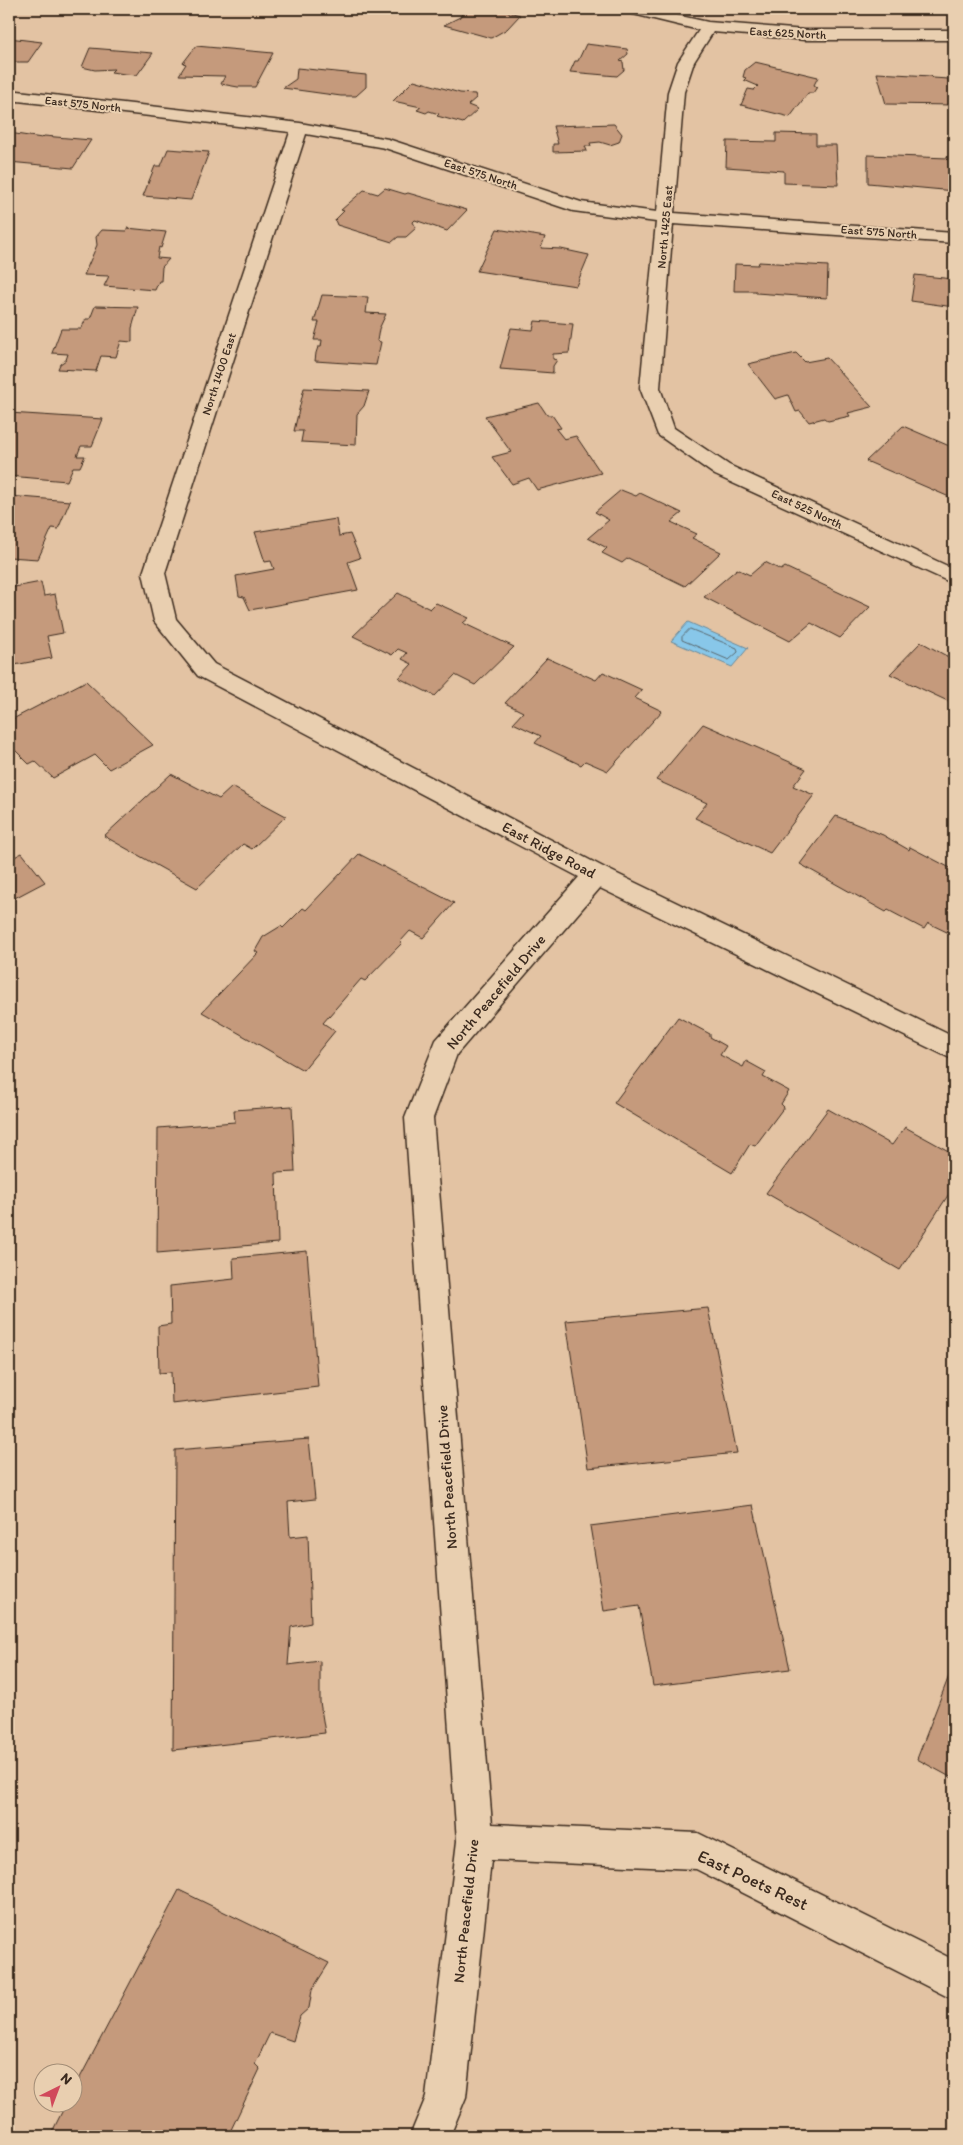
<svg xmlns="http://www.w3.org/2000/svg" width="963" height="2145" viewBox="0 0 963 2145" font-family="Itim,sans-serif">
	<rect width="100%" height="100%" fill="#e3c3a3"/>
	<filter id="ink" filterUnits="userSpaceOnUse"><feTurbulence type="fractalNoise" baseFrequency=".02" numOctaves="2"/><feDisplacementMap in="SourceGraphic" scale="10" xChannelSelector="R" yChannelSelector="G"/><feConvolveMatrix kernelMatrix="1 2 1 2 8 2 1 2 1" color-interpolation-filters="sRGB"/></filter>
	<g filter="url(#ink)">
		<path fill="#88c7e9" stroke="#698898" d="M688 622 748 648 732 667 671 641Z"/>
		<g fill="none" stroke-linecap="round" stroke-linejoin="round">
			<path stroke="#5a696f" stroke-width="1" d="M690 629 737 648 738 652 729 660 682 640V637Z"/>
		</g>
		<path fill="#c59a7c" stroke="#3b2a1e" d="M465 9H498L520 15 507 29 491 38 444 25 460 17Z
			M9 38 42 42 28 62H9Z
			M586 44 627 49 628 54 620 61 623 62 624 70 617 76 570 72 575 61H578Z
			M196 46 273 53 255 87H238L221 84 225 76 179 75 186 64 183 63Z
			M90 48 153 53 137 75 125 74 111 72 114 69 95 70 82 67Z
			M755 62 818 77 814 85 817 87 813 93H808L790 117 741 105 748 89 754 90 758 86 744 80 746 78 743 77 745 70Z
			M297 68 366 75V87L356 96H341L283 88 296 79Z
			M877 73 931 76 933 78 948 79 954 105 886 104Z
			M414 80 460 93 475 94 476 98 468 105 478 109 463 123 437 116 439 114 429 111 426 113 417 110 421 107 393 101Z
			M614 124 622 134 619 142 610 145 600 142 590 143 591 146H585L587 151 553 152V144H558L553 126Z
			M9 133 42 138 44 136 91 140 73 168 9 162Z
			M776 133 816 134V145H836L838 185 784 183V171L726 167 727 141 776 142Z
			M168 149 209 152 191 200 143 196 155 166H161Z
			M868 155 948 158 949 173H954V191L868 183Z
			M385 188 405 194 408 193 467 210 447 231 415 220 413 222 416 228 406 237H398L392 242 337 225 335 220 344 211 341 210 364 190 378 194Z
			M127 228 166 232 161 248 159 247 157 258 169 259 162 267 161 281H159L155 290 104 286 109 276 84 275 97 245 96 237 102 230 127 231Z
			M497 229 545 237 541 248 561 249 589 255 576 286 477 271Z
			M759 262 828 266 827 298 756 293V291H734L735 264 758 265Z
			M915 275 953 279 954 275V307L911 301Z
			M322 295 368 297 366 313 386 314 379 329 377 341 381 342 376 365 315 361 316 353 318 347H321L322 340H314L319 322H314Z
			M95 306 138 307 132 328V342L121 341 116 357 101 356 96 371 58 369 60 364 66 360 68 354 52 353 61 329H81L86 319H90Z
			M535 321 573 324 569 353 553 354V359L557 360 553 366V373L500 369 511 328 533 330Z
			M796 353 805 362 827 358 872 407 848 413 850 416 828 421 824 418 809 422 800 411 796 412 788 395 775 399 748 364Z
			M304 388 369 391 364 406 357 414 356 445 301 442 303 431H294Z
			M539 403 547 415H552L561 428 556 429 564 439 576 436 601 473 537 490 529 478 512 484 492 457 511 452 485 416Z
			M9 413 103 419 92 446H81L77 456H85L80 467H73L67 481 9 476Z
			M903 426 954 448V499L866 461Z
			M621 490 636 496 640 493 682 513 671 522 697 534 692 538 721 552 685 586 628 558 622 563 602 553 607 548 588 538 609 520 595 512Z
			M9 496 70 501 58 529 52 528 38 559 9 557Z
			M336 519 339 536 350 534 360 558 348 562 358 590 250 610 244 597 239 596 236 576 274 569 271 561 265 562 255 532Z
			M765 562 781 570 785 567 870 607 840 638 811 623 790 641 704 597 737 569 750 575Z
			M41 582 44 596 55 594 63 633 47 636 52 658 9 666V588Z
			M398 593 430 609 436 603 469 618 463 623 514 647 475 685 455 675 435 696 399 678 412 664 402 659 407 653 398 649 392 655 353 636Z
			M921 642 954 660V704L890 674Z
			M547 658 596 680 603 672 642 690 635 698 662 711 608 771 585 761 581 765 535 743 541 736 513 723 523 712 505 703Z
			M86 681 153 745 109 769 95 755 53 778 35 761 29 764 9 744V741L14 738 9 732V721Z
			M703 724 806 769 793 786 814 795 770 853 695 818 707 803 656 780Z
			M171 774 219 799 232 787 286 816 252 849 243 844 197 888 104 836Z
			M836 816 883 835 909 850 910 847 954 870V928L951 934 928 923 924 929 888 910 886 912 800 864Z
			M22 853 45 882 9 901V860Z
			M359 854 454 903 423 938 410 931 400 942 402 943 365 981 361 979 323 1023 335 1031 303 1070 202 1012 258 953 255 951 263 937 281 926 283 928 303 908 306 910Z
			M678 1017 710 1034V1037L726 1046 720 1055 743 1067 746 1061 766 1072 763 1077 789 1091 781 1104 784 1107 755 1146 750 1144 732 1173 614 1103Z
			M292 1106 295 1172 276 1173 278 1243 157 1253 158 1128 235 1122 234 1110Z
			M828 1109 892 1145 905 1127 954 1154 949 1160 954 1163V1186L900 1270 766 1193Z
			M307 1251 318 1387 172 1404 171 1372 159 1373 158 1326 171 1324 170 1286 234 1279 233 1258Z
			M708 1308 737 1453 588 1468 566 1321Z
			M309 1439 315 1499 288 1502 290 1537 308 1535 311 1623 291 1627 288 1665 320 1661V1702L325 1733 173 1750 175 1450Z
			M753 1505 790 1669 653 1686 639 1606 604 1611 590 1526Z
			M954 1663V1779L917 1759Z
			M179 1890 329 1963 312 1990 309 2008 300 2016 293 2041 270 2033 255 2064 260 2069 228 2136H50L67 2102H72V2093Z"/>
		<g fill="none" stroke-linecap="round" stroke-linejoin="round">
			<g stroke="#3b2a1e" stroke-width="3">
				<path id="minor" d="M622 9H649L708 22 805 30H954V40H805L713 32 694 62 684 92 674 213 954 233V243L673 224 660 388 674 428 729 465 954 569V584L715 475 658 435 640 388 656 222 573 211 385 148 306 134 165 573 176 619 214 664 605 868 954 1037V1060L600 888 457 1054 433 1118 492 1824 698 1833 954 1960V2000L696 1869 491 1860 466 2097 450 2136H410L426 2097 457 1841 405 1118 436 1040 579 877 198 676 154 621 143 573 290 132 9 100V90L300 123 388 139 581 202 657 212 668 92 678 62 699 30 625 12Z"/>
			</g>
			<use href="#minor" fill="#e9cfb0" fill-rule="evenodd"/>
		</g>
	</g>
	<g text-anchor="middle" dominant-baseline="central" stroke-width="4" stroke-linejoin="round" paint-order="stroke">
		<g font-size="12" fill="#3b2a1e" stroke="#e9cfb0">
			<text transform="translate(788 33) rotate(3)">East 625 North</text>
			<text transform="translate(83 104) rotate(6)">East 575 North</text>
			<text transform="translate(481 174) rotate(18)">East 575 North</text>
			<text transform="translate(665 227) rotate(-85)">North 1425 East</text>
			<text transform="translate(879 232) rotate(4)">East 575 North</text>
			<text transform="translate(219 374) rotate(-72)">North 1400 East</text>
			<text transform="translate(807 509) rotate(25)">East 525 North</text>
		</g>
		<g font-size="15" fill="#3b2a1e" stroke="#e9cfb0">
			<text transform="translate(549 850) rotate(28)">East Ridge Road</text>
			<text transform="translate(496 992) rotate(-50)">North Peacefield Drive</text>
			<text transform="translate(447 1477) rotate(-94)">North Peacefield Drive</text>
			<text transform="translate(466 1911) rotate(-84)">North Peacefield Drive</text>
		</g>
		<g font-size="18" fill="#3b2a1e" stroke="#e9cfb0">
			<text transform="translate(753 1880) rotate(25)">East Poets Rest</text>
		</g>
	</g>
	<rect width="963" height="2145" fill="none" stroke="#e9cfb0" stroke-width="30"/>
	<rect x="15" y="15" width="933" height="2115" fill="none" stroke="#3b2a1e" stroke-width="2" filter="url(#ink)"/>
	<g transform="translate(58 2088) rotate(42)"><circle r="24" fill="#e9cfb0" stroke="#a38d76"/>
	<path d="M0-4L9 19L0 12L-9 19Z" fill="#d1495b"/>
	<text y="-8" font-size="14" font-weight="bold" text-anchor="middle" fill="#3b2a1e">N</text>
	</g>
</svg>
